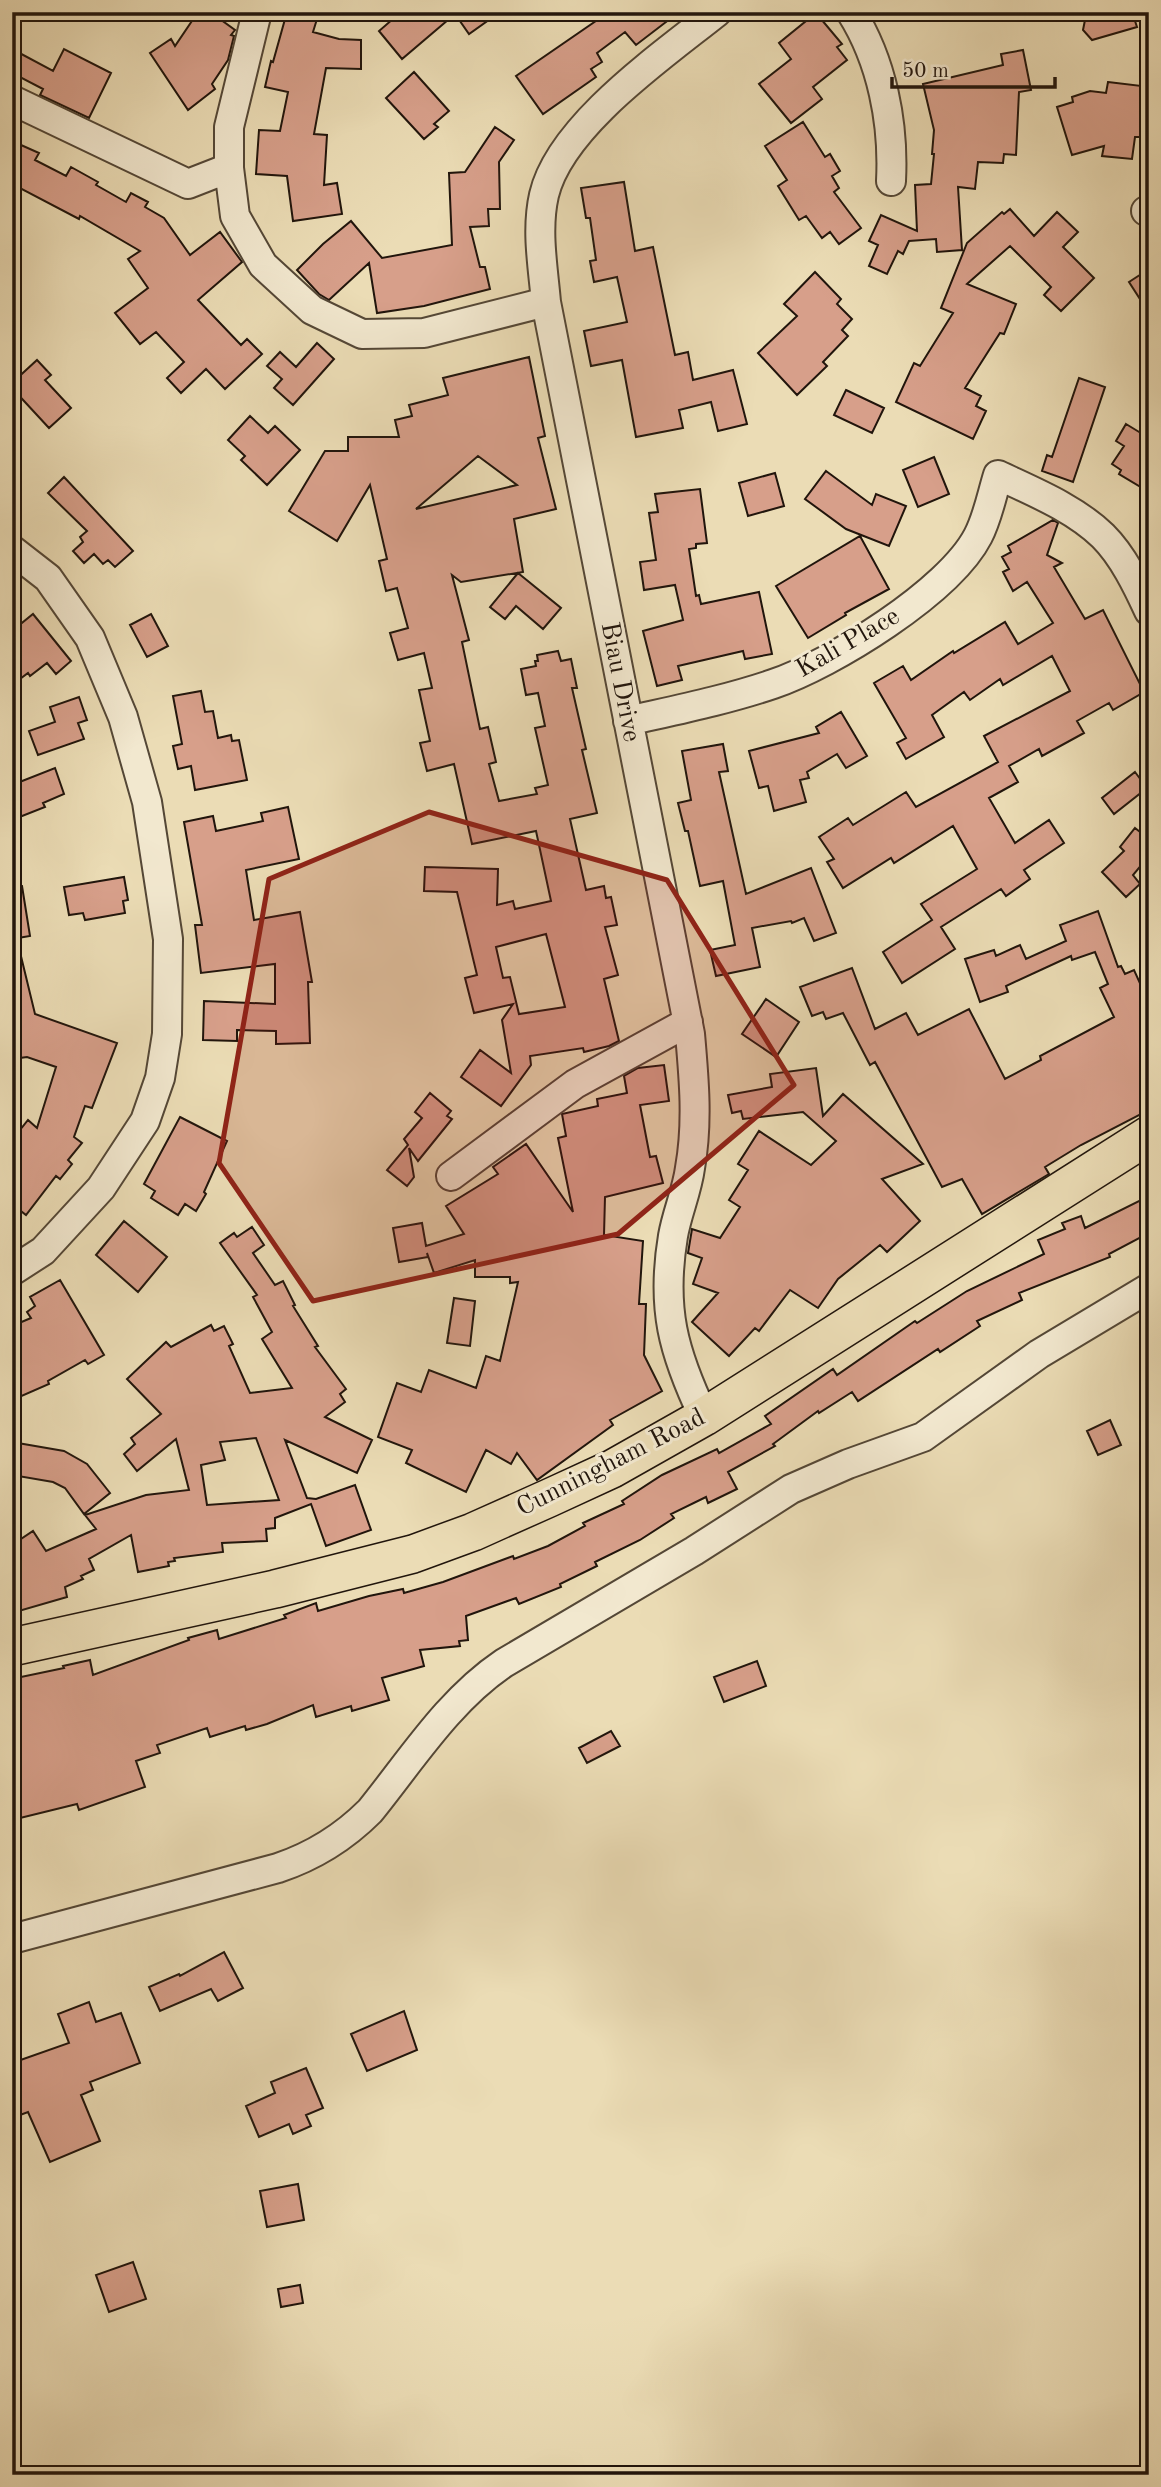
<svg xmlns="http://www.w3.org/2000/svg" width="1161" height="2487" viewBox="0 0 1161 2487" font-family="'Old Standard TT',serif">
	<rect width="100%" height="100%" fill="#ebdcb5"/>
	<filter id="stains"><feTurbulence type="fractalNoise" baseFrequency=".00286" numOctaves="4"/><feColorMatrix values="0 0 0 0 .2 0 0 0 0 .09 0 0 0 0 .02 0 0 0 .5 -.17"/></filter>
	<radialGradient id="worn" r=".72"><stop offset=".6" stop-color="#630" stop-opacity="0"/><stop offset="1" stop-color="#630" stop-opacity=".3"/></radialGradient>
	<path fill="#d79f8a" stroke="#21150c" stroke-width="2" fill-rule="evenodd" d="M198 12H210L235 30 231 35 234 36 228 60 212 84 215 89 188 110 150 53 171 39 175 46Z
		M287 12 317 19 313 32 339 39 361 40V69L326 68 314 134 327 135 324 185 337 183 342 214 293 221 287 176 256 174 259 130 280 131 288 92 265 87 271 61 273 62Z
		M401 12H500L469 34 455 14 402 59 379 31Z
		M609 12H679L636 45 625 32 597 53 602 62 591 69 596 77 543 114 516 76Z
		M1097 12H1132L1137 27 1092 40 1083 30 1086 15Z
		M816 13 842 44 837 47 847 60 813 87 822 99 791 123 759 84 791 59 779 43Z
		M12 49 53 71 64 49 111 73 89 118 40 95 43 89 12 73Z
		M1023 50 1031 90 1019 92 1016 155 1004 154 1003 163 978 162 975 189 958 187 962 250 937 252 936 239 909 241 903 254 898 251 887 274 869 266 878 245 869 241 881 215 917 231 915 185 931 184 934 154H932L934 130 923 84 1003 65 1001 54Z
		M414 72 449 111 434 124 438 127 424 139 386 98Z
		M1108 82 1142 86 1141 91 1148 92 1143 137H1135L1132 159 1102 156 1104 146 1072 155 1057 107 1073 102 1072 97 1090 91 1106 93Z
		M803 122 825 157 830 154 840 171 832 176 839 188 834 192 861 228 839 244 830 232 822 238 806 216 799 220 778 186 787 180 765 146Z
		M495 127 514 140 499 162 500 209H488L489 226 470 227 480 267H485L490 289 424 306 377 313 369 263 329 300 319 294 297 270 323 244 351 221 382 258 452 245 449 173 465 172Z
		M12 141 39 153 35 160 66 176 71 167 98 182 96 185 126 202 131 193 148 202 145 207 164 218 190 255 220 232 242 262 198 300 241 345 247 339 262 354 225 389 206 369 181 393 167 378 184 362 156 332 140 344 115 313 148 288 128 259 140 251 80 216 79 219 12 184Z
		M624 182 635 251 653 247 675 355 688 352 693 380 733 370 747 424 718 431 711 402 679 410 683 428 636 437 622 360 591 366 584 331 627 322 617 277 594 282 590 261 596 260 590 218H586L581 188Z
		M1010 209 1034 236 1057 212 1078 232 1063 247 1094 278 1061 311 1044 295 1051 287 1010 246 967 284 1016 304 1004 334 1000 333 965 388 981 396 976 406 986 411 973 439 896 402 914 363 920 366 953 313 941 308 967 243 1002 212 1004 214Z
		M1149 269V313L1129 282Z
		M815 272 841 299 837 304 852 319 842 330 848 336 823 362 827 366 797 395 758 353 797 316 784 304Z
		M317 343 334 359 293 405 274 388 282 379 267 366 280 352 296 367Z
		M529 357 545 436 538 438 556 509 514 519 523 572 461 582 452 575 469 640 462 642 480 729 488 727 496 762 489 764 499 801 537 794 535 788 548 785 535 728 545 726 538 693 526 695 521 669 536 666 535 661H538L537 655 558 651 561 661 571 659 577 688H572L586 749 582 750 597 813 570 819 586 890 604 886 606 898 611 897 617 925 605 927 618 975 604 979 619 1041 609 1046 584 1052 583 1048 530 1056 531 1065 501 1106 461 1077 480 1050 511 1073 502 1020 513 1004 474 1013 465 978 477 975 457 892 424 891 425 867 498 869 497 905 513 901 515 909 551 901 536 831 472 844 454 764 427 771 420 743 430 741 419 690 432 688 424 653 398 660 390 633 408 628 397 588 386 591 379 561 387 559 370 485 337 541 289 511 325 451H348V437H399L395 420 412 416 409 405 448 395 443 378ZM478 456 517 485 416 509ZM546 934 565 1007 519 1014 510 977 503 978 496 947Z
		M37 360 51 375 45 380 71 408 49 428 12 388V383Z
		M1079 378 1105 387 1073 482 1042 471 1047 455 1052 457Z
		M846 390 884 408 872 433 834 415Z
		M250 416 268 433 275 426 300 450 267 485 241 460 245 456 228 440Z
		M1126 424 1149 438V492L1119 474 1121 470 1112 464 1124 446 1116 441Z
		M934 457 949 494 918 507 903 470Z
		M826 471 872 505 876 494 906 506 889 546 846 529 805 499Z
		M775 473 784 506 748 516 739 483Z
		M64 477 133 551 115 567 108 560 103 564 94 554 84 563 73 551 83 542 80 537 87 531 48 493Z
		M700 489 707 543 696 544V548L689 549 696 596 699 595 701 604 759 592 772 654 745 659 743 651 678 666 682 680 657 686 643 631 683 620 675 585 644 590 640 562 656 560 649 513 658 512 655 494Z
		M1053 520 1058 523 1047 555 1062 563 1054 567 1085 619 1103 610 1144 692 1113 710 1109 703 1077 721 1084 733 1042 756 1039 749 1009 766 1018 782 989 798 1015 843 1049 820 1064 843 1024 870 1030 879 1006 896 1001 889 941 927 955 949 902 983 883 952 932 920 921 904 977 869 953 826 894 863 891 858 843 888 827 862 834 859 819 837 848 818 853 825 906 792 916 807 998 762 984 736 1070 691 1052 656 1003 685 1000 679 970 700 964 692 932 715 944 737 906 759 897 743 906 738 874 683 903 666 911 680 953 651 954 653 1005 622 1018 644 1053 623 1027 582 1013 591 1003 572 1009 569 1002 557 1011 552 1008 546Z
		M860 536 889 589 845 613 846 615 808 638 776 586Z
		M518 573 561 608 543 629 516 606 505 619 490 607Z
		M33 614 71 661 56 674 47 663 30 676 28 673 12 685V631Z
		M151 614 168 646 147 657 130 625Z
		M201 691 205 712 213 711 218 738 231 735 232 741 239 740 247 780 195 790 191 766 178 769 173 746 182 744 173 696Z
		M79 697 87 720 78 723 84 739 38 755 29 731 55 722 50 707Z
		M841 712 867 756 846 768 837 754 807 772 809 778 800 780 806 802 774 811 768 786 759 788 749 751 819 733 816 727Z
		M723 744 728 771 719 772 746 894 811 868 836 933 814 941 804 918 792 923 791 921 752 928 760 967 716 976 710 950 735 945 723 881 700 886 688 831H685L678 803 691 800 682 751Z
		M55 768 64 794 43 803 45 807 12 820V785Z
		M1135 772 1147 788 1114 814 1102 798Z
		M288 807 299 859 246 870 254 920 300 912 312 982H308L310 1043 276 1044V1031L237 1030V1041L203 1040 204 1001 275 1004V964L201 973 195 925H202L184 822 213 816 216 831 263 821 261 813Z
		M1135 828 1149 839V856L1133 875 1140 884 1126 897 1102 872 1124 851 1120 847Z
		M124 877 128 900 123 901 125 913 85 920 83 913 69 915 64 887Z
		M22 886 30 936 12 939V887Z
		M1098 911 1118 967 1121 966 1125 974 1134 970 1149 1003V1110L1081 1145 1045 1167 1049 1174 982 1214 962 1179 942 1187 875 1062 870 1065 843 1013 826 1019 823 1012 812 1016 800 987 852 968 875 1029 906 1013 918 1035 969 1009 1005 1079 1041 1060 1040 1056 1114 1017 1100 988 1108 984 1095 952 1072 960 1071 956 1006 986 1008 992 980 1002 965 959 994 950 996 956 1020 945 1026 959 1066 941 1060 925Z
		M19 948 35 1014 117 1043 92 1108 85 1106 74 1137 82 1143 68 1160 72 1164 60 1179 56 1176 26 1215 12 1204V1140L28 1120 37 1128 56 1067 27 1057 12 1059V949Z
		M766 999 799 1022 776 1057 742 1034Z
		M664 1065 669 1101 640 1105 650 1157 656 1156 663 1183 605 1197 604 1235 643 1241 639 1304H646L644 1355 662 1391 610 1420 613 1425 537 1480 517 1453 511 1464 486 1450 466 1492 406 1463 412 1450 378 1437 397 1383 421 1392 429 1370 476 1388 486 1356 500 1361 518 1282 510 1283V1277H475V1260L434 1273 427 1253 428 1257 399 1262 393 1228 422 1223 426 1246 464 1234 446 1206 498 1174 493 1167 526 1144 573 1212 558 1138 566 1136 562 1114 598 1106 597 1099 627 1093 624 1076 638 1068Z
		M816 1068 823 1116 843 1094 923 1164 882 1179 920 1221 887 1252 880 1245 838 1279 818 1308 790 1290 759 1331 755 1328 729 1356 692 1322 718 1293 693 1284 702 1258 688 1253 692 1229 720 1238 740 1207 729 1200 748 1170 738 1164 759 1131 811 1165 836 1141 803 1112 743 1119 741 1111 732 1113 728 1095 772 1087 770 1074Z
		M430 1093 451 1111 447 1116 452 1119 418 1161 409 1148 414 1177 407 1186 387 1170 408 1145 404 1139 422 1118 415 1112Z
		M180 1117 227 1141 204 1192 206 1194 196 1211 185 1204 178 1215 151 1198 155 1191 144 1184Z
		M1149 1196V1233L1109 1254 1110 1257 1019 1293 1022 1300 977 1321 980 1326 940 1352 938 1349 858 1401 852 1392 819 1413 818 1411 773 1444 775 1446 728 1472 737 1489 708 1503 706 1497 671 1514 674 1518 640 1540 595 1562 597 1566 560 1584 561 1587 519 1604 516 1598 466 1616 468 1640 459 1641 460 1646 420 1650 424 1666 382 1678 389 1700 352 1711 351 1706 316 1717 313 1705 267 1724 246 1730 245 1726 210 1737 207 1728 157 1745 160 1753 136 1761 145 1787 79 1810 77 1804 12 1820V1792L19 1790 12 1764V1689L17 1687 16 1678 64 1668 63 1666 90 1660 93 1675 189 1640 188 1638 217 1630 219 1639 286 1618 284 1615 316 1603 318 1611 369 1596 403 1589 404 1593 443 1582 513 1556 514 1559 548 1546 585 1526 583 1523 624 1504 622 1501 662 1475 717 1449 719 1453 771 1424 765 1416 833 1369 837 1375 915 1321 917 1323 967 1291 1044 1254 1038 1240 1065 1229 1062 1223 1081 1216 1085 1228Z
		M124 1221 167 1257 138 1292 96 1255Z
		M252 1227 264 1245 253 1253 275 1285 283 1281 295 1305 293 1306 318 1346 315 1347 346 1389 340 1394 345 1402 325 1417 372 1440 357 1473 285 1440 307 1498 316 1499 355 1485 371 1530 326 1546 311 1504 275 1518V1528L266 1529 267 1541 222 1543 223 1552 174 1558 175 1561 168 1562 169 1566 138 1572 131 1535 89 1559 94 1570 81 1576 83 1579 65 1587 67 1597 12 1613V1545L33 1531 46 1551 96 1529 85 1515 146 1495 189 1490 176 1439 137 1471 124 1454 135 1444 131 1438 161 1414 127 1379 166 1342 171 1347 211 1325 214 1331 224 1326 233 1344 229 1346 250 1393 292 1388 262 1339 272 1332 253 1297 257 1295 220 1243 234 1233 237 1237ZM256 1438 279 1500 207 1505 201 1465 225 1460 220 1442Z
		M60 1280 104 1355 88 1364 85 1360 48 1381 49 1384 17 1398 12 1388V1326L31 1318 27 1312 35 1306 30 1297Z
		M454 1298 475 1301 470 1346 447 1343Z
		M1110 1420 1121 1445 1098 1455 1087 1431Z
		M12 1442 64 1451 87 1464 110 1493 84 1514 65 1488 53 1482 12 1475Z
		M757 1661 766 1686 724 1702 714 1677Z
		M611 1731 620 1746 587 1763 579 1748Z
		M224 1952 243 1988 218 2001 211 1989 160 2011 149 1987 179 1974 180 1976Z
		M89 2002 96 2022 121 2013 140 2063 90 2082 93 2090 81 2095 100 2141 50 2162 28 2112 12 2118V2063L69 2043 58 2014Z
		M404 2011 417 2050 367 2071 351 2034Z
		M306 2068 323 2108 306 2115 311 2126 293 2134 289 2124 259 2137 246 2106 275 2093 271 2082Z
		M298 2184 304 2220 267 2227 260 2191Z
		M133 2262 146 2299 109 2312 96 2275Z
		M300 2285 303 2303 281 2307 278 2289Z"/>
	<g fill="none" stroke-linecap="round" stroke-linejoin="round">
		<g stroke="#544736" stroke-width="32">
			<path id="minor" d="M257 12 229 127V168L235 216 263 265 312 310 362 334 424 333 546 302
				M851 12C882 61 894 123 891 181
				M12 100 188 184 229 168
				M1146 211H1149
				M12 550 48 578 90 638 123 717 147 802 168 939 167 1034 160 1078 145 1121 101 1188 43 1251 12 1271
				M628 721C676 710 726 700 773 684 832 664 949 592 978 536 988 517 992 494 998 475 1034 492 1074 508 1103 536 1123 556 1137 585 1149 611
				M451 1176 575 1084 688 1022
				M704 1417C673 1352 661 1308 673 1236 677 1213 687 1191 690 1168 698 1123 694 1079 690 1034L546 302C543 267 536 230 544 195 560 126 662 56 717 12
				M12 1939 278 1868C314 1856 343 1838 370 1811 412 1759 449 1700 504 1663L694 1551 791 1489 848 1464 923 1437 1039 1354 1149 1288"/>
		</g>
		<g stroke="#21150c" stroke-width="40">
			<path id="major" d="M12 1647 275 1589 413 1554 473 1532 549 1498 612 1469 704 1417 1149 1135"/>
		</g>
		<use href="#minor" stroke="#f2e8cf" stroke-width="28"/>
		<use href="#major" stroke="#ebdcb5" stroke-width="37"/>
	</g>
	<path fill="#8f2418" fill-opacity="0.2" stroke="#8f2418" stroke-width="5" stroke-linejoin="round" d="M429 812 667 880 794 1085 618 1234 313 1301 219 1163 269 879Z"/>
	<g text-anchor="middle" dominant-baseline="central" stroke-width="6" stroke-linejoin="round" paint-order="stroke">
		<g font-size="26" fill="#21150c" stroke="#f2e8cf">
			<text transform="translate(848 643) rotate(-30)">Kali Place</text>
			<text transform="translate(620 682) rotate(79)">Biau Drive</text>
			<text transform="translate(611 1463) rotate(-27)">Cunningham Road</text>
		</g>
	</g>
	<rect width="1161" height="2487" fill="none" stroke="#ebdcb5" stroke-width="42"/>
	<rect x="14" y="14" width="1133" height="2459" fill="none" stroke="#21150c" stroke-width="3.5"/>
	<rect x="21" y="21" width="1119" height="2445" fill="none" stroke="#21150c" stroke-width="2"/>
	<path d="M892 77v10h163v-10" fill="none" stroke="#21150c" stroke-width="3.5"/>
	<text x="902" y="77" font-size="21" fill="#21150c" stroke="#f2e8cf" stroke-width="5" paint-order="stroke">50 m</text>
	<rect width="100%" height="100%" filter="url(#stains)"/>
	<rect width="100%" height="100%" fill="url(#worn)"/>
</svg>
